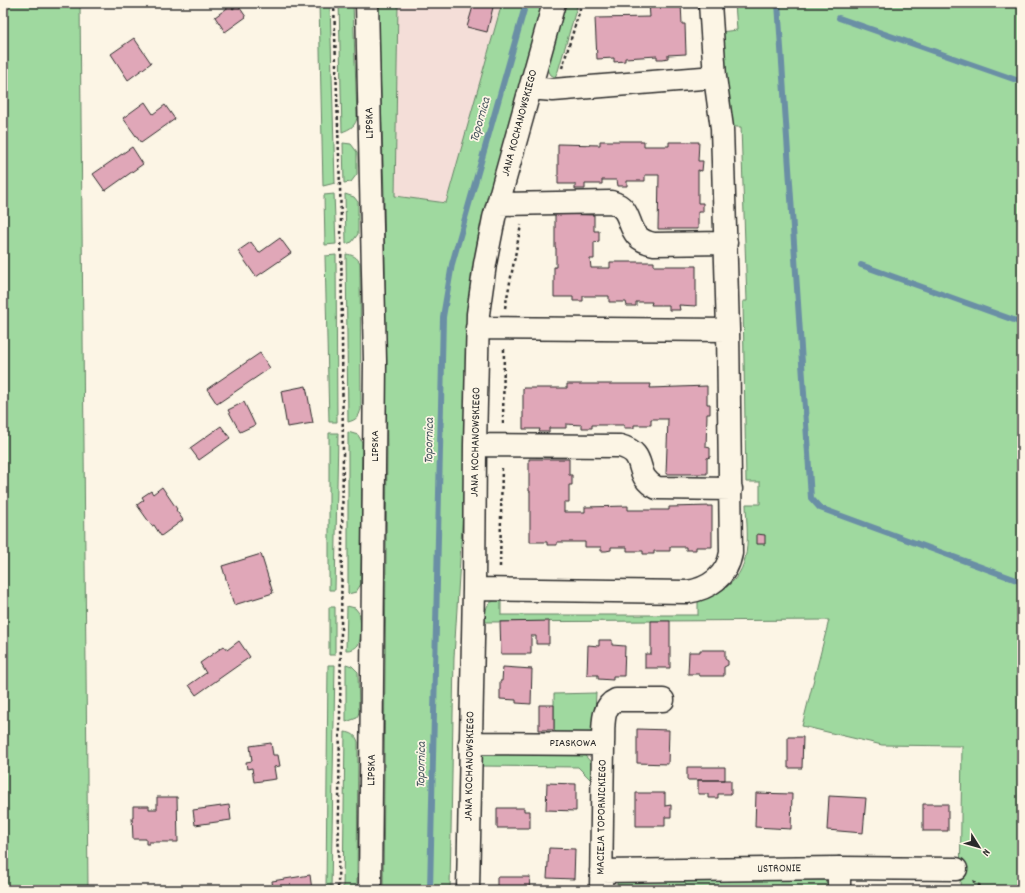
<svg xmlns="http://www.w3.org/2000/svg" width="1025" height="893" viewBox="0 0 1025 893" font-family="Dekko,sans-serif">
	<rect width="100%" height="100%" fill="#fcf5e5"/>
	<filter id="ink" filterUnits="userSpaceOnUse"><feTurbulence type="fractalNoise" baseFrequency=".025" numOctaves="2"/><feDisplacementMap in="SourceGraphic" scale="8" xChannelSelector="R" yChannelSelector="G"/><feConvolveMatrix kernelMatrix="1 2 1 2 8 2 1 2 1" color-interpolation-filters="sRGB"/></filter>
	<g filter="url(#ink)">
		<path fill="#f4ded8" d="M398 3H502L446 203 395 196Z"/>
		<path fill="#9fd99f" stroke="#658265" d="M3 3H80L88 890H3Z
			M319 3H330L335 183 323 186Z
			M339 3H353L357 117C356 126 350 129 342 132Z
			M378 3H398L395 196 446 203 502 3H544L478 237 466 329 464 494 454 657 450 890H383L387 454 384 193Z
			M563 3H578L558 71 555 77 551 75 547 68Z
			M735 3H1022V890H960L962 746 882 745 802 726 829 620 485 622C486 608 485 601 501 600V615H698V601C707 599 713 596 721 591 754 570 747 538 746 504H760V482H746L743 301H747L741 127H729L720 32 737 30Z
			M343 143 351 144 357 152V174L351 182 344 183Z
			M334 194 336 244 325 245 324 195Z
			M345 194 354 197 358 202V234L352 242 346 244Z
			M346 254C353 255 357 257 360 263L361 409C359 417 356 420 348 422Z
			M336 255 337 422H329L325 256Z
			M348 432 358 435 362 442 361 584 356 592 348 594Z
			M329 433H338L335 590H329Z
			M347 606 355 608 359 613C361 618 362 640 358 645 355 649 351 650 346 650Z
			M329 607H335V655H329Z
			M346 664 352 666 358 672 359 712 357 718 346 722Z
			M328 665H335L331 890H326Z
			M596 693 594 733H557L554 730V694Z
			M345 732C352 733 356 735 358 742L357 890H343Z
			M484 753 584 755C592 761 593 768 594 779H590L578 767 479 766 481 755Z
			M624 880H824L828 883V890H614C615 884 619 881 624 880Z"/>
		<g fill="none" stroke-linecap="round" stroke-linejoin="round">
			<path stroke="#6b8fa5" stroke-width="6" d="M778 3 811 498 820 508 1022 582
				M839 18 1022 82
				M861 265 1022 323
				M430 890 443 317 452 264 526 3"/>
		</g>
		<path fill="#e0a7b8" stroke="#2b2b2b" d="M474 3H494L487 32 467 27Z
			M649 3H681L682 24H685L686 54 668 55V58L663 59H657V56L625 58V61L614 62V58L597 59 595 18 650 17Z
			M238 5 246 17 225 32 215 17 230 6 233 9Z
			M134 38 151 63 128 80 111 54Z
			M145 102 153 114 165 105 175 119 141 143 123 118Z
			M600 141H644V146H669V142H699L698 161H703L702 171 698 170V203H703V212H698V229H658L659 175H645V181H627V186H618L617 180H602V184H585V189H575V184H558V144L600 145Z
			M132 147 143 164 105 191 93 174Z
			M555 214 594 215V231H599V241L594 242V259H590L591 268H610V262H654V266H696V306L679 305 680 310H669V305H651L652 302H636V306H627L626 302H609V296H583V301H573V297H554V267H556V248H555Z
			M280 238 291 253 256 277 238 251 251 242 259 253Z
			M260 353 270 368 217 404 207 389Z
			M567 384H651L650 388 707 386V404H710V414H707L706 447 710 448V457L707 458V474H666L668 419H651V425H634V428H624V425H592V428H582V425L566 424V428H549V432H539L540 429H523V388H567Z
			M306 386 313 423 287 427 281 391Z
			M244 402 255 425 240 432 228 410Z
			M221 426 230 438 199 460 190 448Z
			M529 459H569V475H572V485H569V502H564V512H585V507L628 506V510H669V507L712 506V547H696V550H686V547H670V551H654V554H643V551H627V547H611V550L606 551H601V547H585V542H557V545H547V542H530V491H529Z
			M162 487 177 509 176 510 183 520 161 536 154 525 152 526 137 505 144 500 142 497 151 491 153 494Z
			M757 534 765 535V544H757Z
			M261 554 273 593 234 605 222 566Z
			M549 621V644H536V636H531V654H501L500 622Z
			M651 621H670V668H645V654H651Z
			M599 640H612V645L625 646 624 676H613V680L598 679V675H587L588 645 599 646Z
			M239 641 250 657 196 695 189 685 206 673 200 663 224 646 227 650Z
			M700 650H725V659L728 661V665L724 667V676H700L699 674H688L689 652H700Z
			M503 667 532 669 531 704 516 703V700L500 699V681H502Z
			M539 705H554V730H539Z
			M637 729 669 730 668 764 637 763Z
			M788 737H803L802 768H788Z
			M271 743 273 755H278L280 766 274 767 276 779 254 782 252 768 247 769 246 762 252 761 250 746Z
			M687 767H725V780H687Z
			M698 780H731V794H718V798H708V794H698Z
			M547 783 576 784V811L546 810Z
			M636 793H665V806L671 805V817H665V826H636Z
			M756 793 792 794 791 829 755 827Z
			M829 796 866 798 863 833 827 830Z
			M157 797H177L178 842H149V844H146V839H133L132 817H133V806H149V809H157Z
			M923 804H948V831H923Z
			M229 805 231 820 195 825 193 810Z
			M497 808H524V811H530V828H497Z
			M549 848 575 849 574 879 547 878Z
			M310 875 312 890H273L272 881Z
			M497 877H530L529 890H497Z"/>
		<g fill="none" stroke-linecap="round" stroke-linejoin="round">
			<g stroke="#2b2b2b" stroke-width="25">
				<path id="street" d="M530 88 553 90 715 77
					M498 204 611 202C638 209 621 238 654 244L726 243
					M477 328 728 330
					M475 445 620 446C650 454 631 475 657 488L731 489
					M474 589 687 592C709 589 727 576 731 553L728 330 722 128 715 77 710 3
					M470 743 603 744C604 730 600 707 616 700H663
					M601 871 839 868 956 869
					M468 890 474 589 475 445 478 314 485 264 494 218 554 3
					M601 890 603 744
					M839 890V868"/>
			</g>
			<g stroke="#2b2b2b" stroke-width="25">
				<path id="secondary" d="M367 3 375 361 370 890"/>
			</g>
			<path stroke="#2b2b2b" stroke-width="2.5" stroke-dasharray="3 3" stroke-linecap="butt" d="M334 3 341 218 343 454 338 890
				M562 68 582 3
				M505 308 521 225
				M503 424 504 349
				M500 567 502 465
				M973 881 986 890"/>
			<use href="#street" stroke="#fcf5e5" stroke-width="22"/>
			<use href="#secondary" stroke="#fcf5e5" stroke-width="22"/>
		</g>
	</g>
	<g text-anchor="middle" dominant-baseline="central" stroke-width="3.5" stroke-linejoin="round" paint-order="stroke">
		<g font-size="12" fill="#2b2b2b" stroke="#fcf5e5">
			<text transform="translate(370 123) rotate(-91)">LIPSKA</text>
			<text transform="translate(520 123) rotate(-75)">JANA KOCHANOWSKIEGO</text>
			<text transform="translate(476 442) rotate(-89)">JANA KOCHANOWSKIEGO</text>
			<text transform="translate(375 446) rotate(-90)">LIPSKA</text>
			<text x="573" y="743">PIASKOWA</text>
			<text transform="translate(470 766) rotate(-89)">JANA KOCHANOWSKIEGO</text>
			<text transform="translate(372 770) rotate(-89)">LIPSKA</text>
			<text transform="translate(602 817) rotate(-89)">MACIEJA TOPORNICKIEGO</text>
			<text transform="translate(779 869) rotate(-1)">USTRONIE</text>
		</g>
		<g font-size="13" font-style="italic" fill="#46545e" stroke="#fcf5e5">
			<text transform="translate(481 120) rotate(-74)">Topornica</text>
			<text transform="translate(430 441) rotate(-89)">Topornica</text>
			<text transform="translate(422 765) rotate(-89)">Topornica</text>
		</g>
	</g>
	<rect width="1025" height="893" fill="none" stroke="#fcf5e5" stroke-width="16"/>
	<rect x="8" y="8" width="1009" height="877" fill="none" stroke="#2b2b2b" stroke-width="1.5" filter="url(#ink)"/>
	<g transform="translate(979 847) rotate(127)" stroke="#fcf5e5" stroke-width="3" paint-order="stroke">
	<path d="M0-3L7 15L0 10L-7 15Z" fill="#2b2b2b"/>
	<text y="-6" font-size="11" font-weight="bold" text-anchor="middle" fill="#2b2b2b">N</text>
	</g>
</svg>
